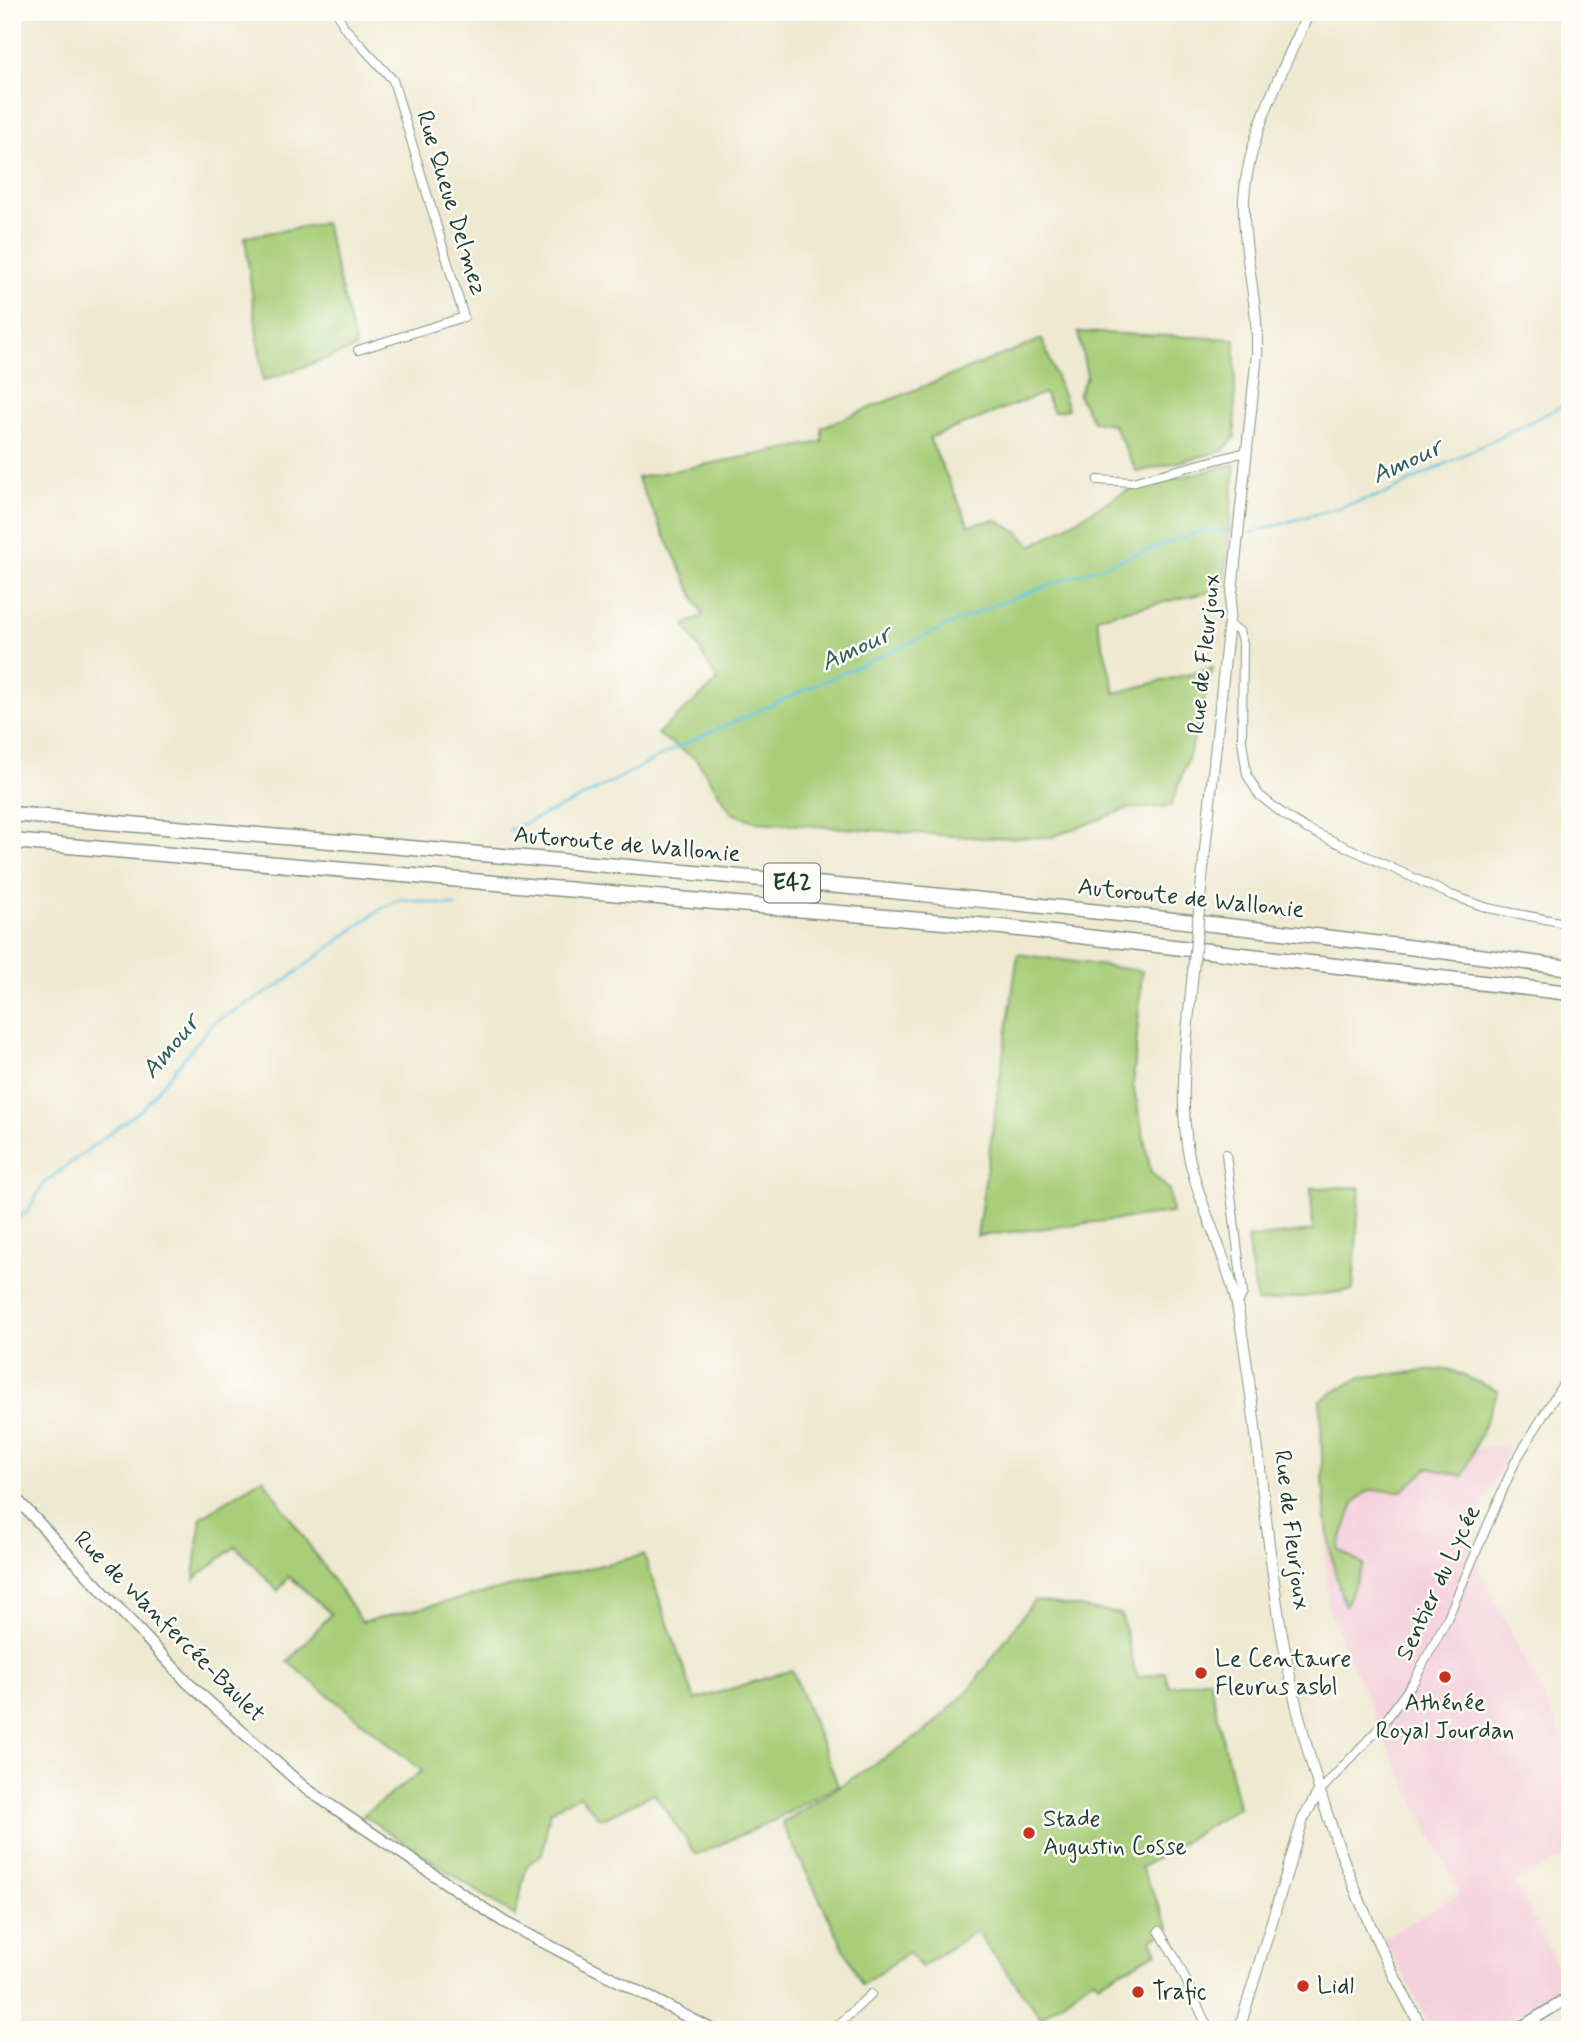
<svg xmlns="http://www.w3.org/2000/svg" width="1582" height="2042" font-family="Mynerve,sans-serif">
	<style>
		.built { fill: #f4cfdc }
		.green { fill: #a8ce79; stroke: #648656; stroke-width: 2 }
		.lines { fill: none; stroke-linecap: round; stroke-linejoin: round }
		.stream { stroke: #60c3de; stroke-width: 2.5 }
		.minor-casing { stroke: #869382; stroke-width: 10 }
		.tertiary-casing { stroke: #869382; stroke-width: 12 }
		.secondary-casing { stroke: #869382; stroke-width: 13 }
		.motorway-casing { stroke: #869382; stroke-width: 17 }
		.minor { stroke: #fff; stroke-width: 8 }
		.tertiary { stroke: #fff; stroke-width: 10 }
		.secondary { stroke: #fff; stroke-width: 10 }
		.motorway { stroke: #fff; stroke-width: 14 }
		.tertiary-bridge-casing { stroke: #869382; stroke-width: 12; stroke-linecap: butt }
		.tertiary-bridge { stroke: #fff; stroke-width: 10 }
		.poi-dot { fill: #c8321e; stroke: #fdfcf7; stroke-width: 2.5 }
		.labels { text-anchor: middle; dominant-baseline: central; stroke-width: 5; stroke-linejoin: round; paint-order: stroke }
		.shield { fill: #fdfcf7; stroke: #62766e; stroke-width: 2 }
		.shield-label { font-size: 23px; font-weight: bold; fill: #1f3d34 }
		.street-label { font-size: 24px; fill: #1f3d34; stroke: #fdfcf7 }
		.poi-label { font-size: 24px; fill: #1f3d34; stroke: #fdfcf7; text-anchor: start }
		.water-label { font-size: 26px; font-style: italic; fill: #2f5e5e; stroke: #fdfcf7 }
	</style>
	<rect width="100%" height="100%" fill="#fdfcf7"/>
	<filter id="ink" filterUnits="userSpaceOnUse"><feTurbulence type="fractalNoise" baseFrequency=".0143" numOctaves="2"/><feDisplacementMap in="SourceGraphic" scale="14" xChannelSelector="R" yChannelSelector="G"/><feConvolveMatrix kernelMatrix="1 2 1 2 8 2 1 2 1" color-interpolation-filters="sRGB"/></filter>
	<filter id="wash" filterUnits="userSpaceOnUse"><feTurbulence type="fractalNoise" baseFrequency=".00686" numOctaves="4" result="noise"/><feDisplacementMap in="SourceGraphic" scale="28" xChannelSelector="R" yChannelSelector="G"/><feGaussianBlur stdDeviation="1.57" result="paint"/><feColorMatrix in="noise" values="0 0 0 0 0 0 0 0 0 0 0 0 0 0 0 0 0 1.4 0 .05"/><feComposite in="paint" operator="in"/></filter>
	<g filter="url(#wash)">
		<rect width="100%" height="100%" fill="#eee9d0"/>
		<!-- built -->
		<path class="built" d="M1491,1447L1510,1448L1471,1531L1481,1571L1567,1746H1570V1854L1515,1882L1567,1986L1490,2030H1433L1384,1938L1460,1893L1387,1745L1328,1608L1325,1532L1360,1476L1430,1454Z"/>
		<!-- green -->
		<path class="green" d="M325,223L356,348L263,381L245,237Z
			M1078,332L1235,339V437L1223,451L1137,472L1113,424L1093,421L1078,395L1087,376Z
			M1042,339L1068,409L1054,412L1044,393L929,438L969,525L997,520L1019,533L1032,546L1128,490L1235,464L1224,589L1096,617L1115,693L1213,668L1190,753L1171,806L1127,809L1052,837L985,838L757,822L732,813L696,759L657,734L718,681L685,625L703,615L637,478L822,442V427Z
			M1018,954L1142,971L1133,1085L1151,1172L1169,1190L1172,1213L977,1236Z
			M1360,1187L1353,1290L1257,1303L1247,1238L1313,1231L1311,1188Z
			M1448,1369L1498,1391L1463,1476L1428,1468L1402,1491L1369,1490L1354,1503L1338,1549L1363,1565L1345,1606C1321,1539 1323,1470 1320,1400L1361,1377Z
			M263,1478L362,1622L644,1555L695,1700L792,1670L838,1785L777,1819L696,1855L654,1793L607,1817H598L580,1795L550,1811L542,1854L527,1865L515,1916L363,1815L422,1771L288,1662L331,1614L289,1576L278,1591L236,1546L194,1579L201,1517Z
			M1034,1600L1121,1614L1137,1678L1165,1672L1169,1687L1209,1679L1239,1807L1141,1868L1170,1929L1151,1940L1157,1952L1098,1983L1094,1978L1041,2017L976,1931L921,1967L909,1952L862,1985L782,1823L925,1732L969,1690Z"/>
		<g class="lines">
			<!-- stream -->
			<path class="stream" d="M1250,533L1385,494L1570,402
				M509,830L575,801L680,746L996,604L1201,531L1228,530
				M12,1222L28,1211L44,1183L142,1109L214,1022L277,987L379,910L401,899L455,906"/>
		</g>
	</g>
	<g filter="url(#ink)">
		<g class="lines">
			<!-- minor casing -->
			<g class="minor-casing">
				<path id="minor" d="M337,12L344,27L393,80L464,317L358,350
					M1098,480L1132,482L1246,452
					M1230,626L1239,631L1243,644L1242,741L1247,775L1259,795L1283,814L1307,829L1451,895L1488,908L1570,924
					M1226,1154L1243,1293L1237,1305
					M1318,1793L1383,1724L1414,1681L1448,1617L1515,1462L1570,1372
					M1159,1931L1176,1959L1209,2030
					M833,2030L871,1994"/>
			</g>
			<!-- tertiary casing -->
			<g class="tertiary-casing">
				<path id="tertiary" d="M1204,859L1257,354C1259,302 1242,251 1244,199C1248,135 1283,70 1309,12
					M1190,1002C1185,1051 1180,1102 1188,1151C1198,1206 1228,1256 1238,1310C1254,1398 1261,1486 1273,1575C1293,1735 1344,1890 1423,2030
					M1239,2030L1303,1819L1318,1793"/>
			</g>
			<!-- secondary casing -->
			<g class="secondary-casing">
				<path id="secondary" d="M12,1494L188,1683L305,1788L504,1922L713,2030
					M1516,2030L1570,1997"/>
			</g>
			<!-- motorway casing -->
			<g class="motorway-casing">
				<path id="motorway" d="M12,814C532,859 1053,898 1570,968
					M12,841L1001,927L1570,993"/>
			</g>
			<!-- minor -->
			<use href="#minor" class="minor"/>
			<!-- tertiary -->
			<use href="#tertiary" class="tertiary"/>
			<!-- secondary -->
			<use href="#secondary" class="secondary"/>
			<!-- motorway -->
			<use href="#motorway" class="motorway"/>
			<!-- tertiary-bridge casing -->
			<g class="tertiary-bridge-casing">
				<path id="tertiary-bridge" d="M1190,1002L1204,859"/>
			</g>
			<!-- tertiary-bridge -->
			<use href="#tertiary-bridge" class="tertiary-bridge"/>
		</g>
	</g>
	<!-- markers -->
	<g class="poi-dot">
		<circle cx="1201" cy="1673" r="7"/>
		<circle cx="1445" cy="1677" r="7"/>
		<circle cx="1029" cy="1833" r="7"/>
		<circle cx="1303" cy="1986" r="7"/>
		<circle cx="1138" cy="1992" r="7"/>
	</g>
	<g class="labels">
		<!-- shield labels -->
		<rect class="shield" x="764" y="863.5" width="56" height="39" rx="5"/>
		<g class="shield-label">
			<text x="792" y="883">E42</text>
		</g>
		<!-- street labels -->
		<g class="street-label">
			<text transform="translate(451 203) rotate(73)">Rue Queue Delmez</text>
			<text transform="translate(1205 654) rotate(-84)">Rue de Fleurjoux</text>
			<text transform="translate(627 845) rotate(5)">Autoroute de Wallonie</text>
			<text transform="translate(1191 899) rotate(6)">Autoroute de Wallonie</text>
			<text transform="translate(1291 1530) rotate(83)">Rue de Fleurjoux</text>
			<text transform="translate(1439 1583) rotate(-65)">Sentier du Lycée</text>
			<text transform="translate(169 1627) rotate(45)">Rue de Wanfercée-Baulet</text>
		</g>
		<!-- poi labels -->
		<g class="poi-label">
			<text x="1215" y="1659">Le Centaure<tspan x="1215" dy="28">Fleurus asbl</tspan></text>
			<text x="1445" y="1703" text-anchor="middle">Athénée<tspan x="1445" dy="28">Royal Jourdan</tspan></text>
			<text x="1043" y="1819">Stade<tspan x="1043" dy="28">Augustin Cosse</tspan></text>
			<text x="1317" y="1986">Lidl</text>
			<text x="1152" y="1992">Trafic</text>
		</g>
		<!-- water labels -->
		<g class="water-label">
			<text transform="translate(1407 462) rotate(-25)">Amour</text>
			<text transform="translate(856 649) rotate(-25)">Amour</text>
			<text transform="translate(171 1047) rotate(-50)">Amour</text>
		</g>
	</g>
	<!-- margin -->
	<rect width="1582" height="2042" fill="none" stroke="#fdfcf7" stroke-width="42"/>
</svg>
